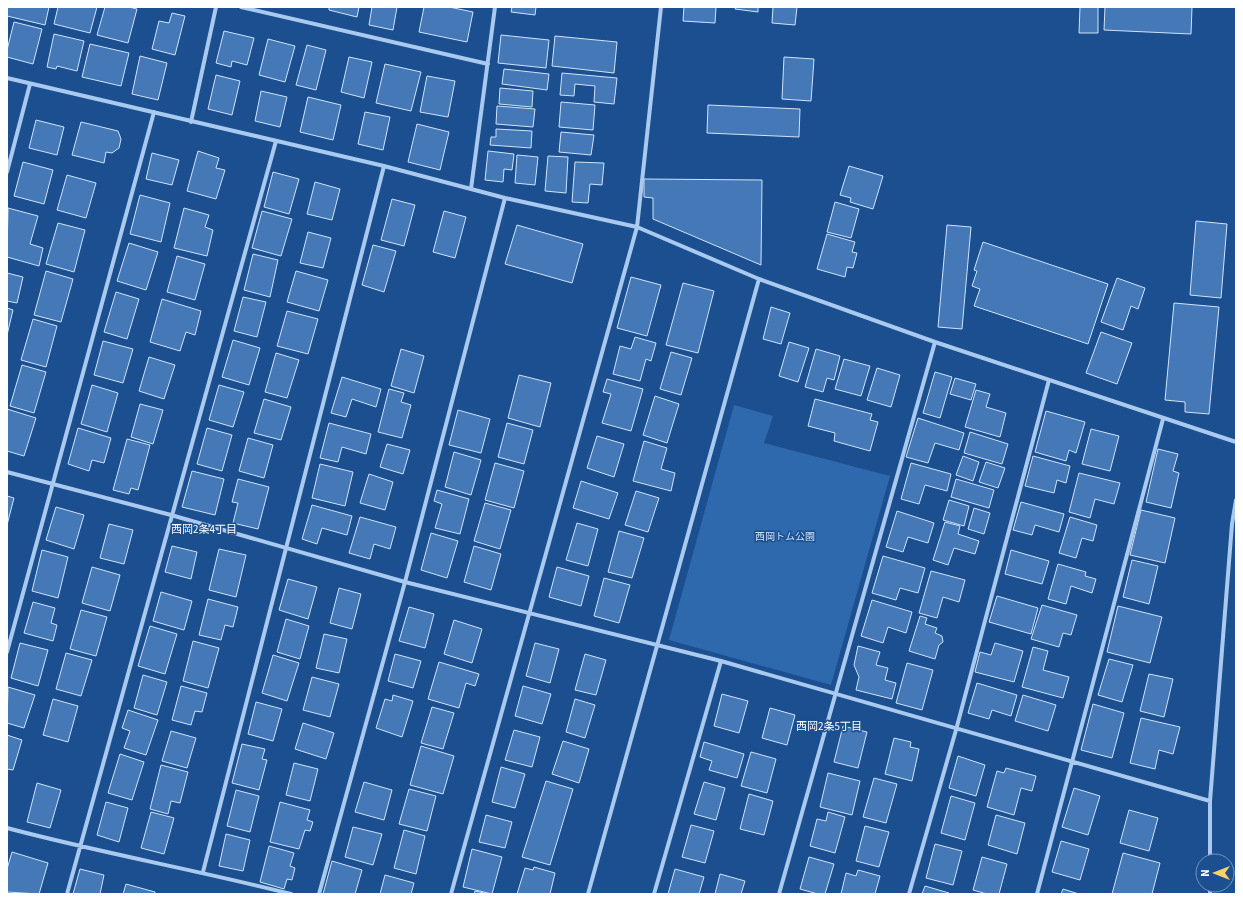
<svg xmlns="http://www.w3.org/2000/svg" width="1243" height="901" font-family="'Source Sans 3','Noto Sans JP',sans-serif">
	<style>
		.green { fill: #2e69ad }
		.building { fill: #4478b7; stroke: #cfe3fa }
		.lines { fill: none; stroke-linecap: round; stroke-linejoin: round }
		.street { stroke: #a9c9ee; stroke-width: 4 }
		.labels { text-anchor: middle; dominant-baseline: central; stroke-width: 3; stroke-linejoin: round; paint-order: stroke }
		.park-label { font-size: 10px; fill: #cfe3fa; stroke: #1b4f8f }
		.neighbourhood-label { font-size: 11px; fill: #fff; stroke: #1b4f8f }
	</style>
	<rect width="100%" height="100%" fill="#1b4f8f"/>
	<!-- green -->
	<path class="green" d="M734,405L773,416L764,443L890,476L831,685L669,640Z"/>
	<!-- building -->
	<path class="building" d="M7,7H49L45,25L7,16Z
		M58,7H97L90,33L54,24Z
		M105,7H129L137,9L128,43L97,35Z
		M329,7H359L357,17L329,10Z
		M372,7H397L393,30L369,25Z
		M424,7H449L473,12L467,42L419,32Z
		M512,7H536L535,15L511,12Z
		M684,7H716L715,23L683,21Z
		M736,7H758V12L735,9Z
		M773,7H797L795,25L772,23Z
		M1080,7H1098V33H1079Z
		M1105,7H1192L1191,34L1104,30Z
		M172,13L185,16L175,55L152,49L159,21L169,23Z
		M14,22L42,29L33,64L7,57V50Z
		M224,31L254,38L247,65L232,61L231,67L216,63Z
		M54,34L84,41L77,71L57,66L56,69L47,67Z
		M501,35L549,40L546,68L498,63Z
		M555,36L617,42L614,73L552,66Z
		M268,39L295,46L285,82L259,75Z
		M90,44L129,53L121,86L82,77Z
		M307,45L326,50L316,90L296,85Z
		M140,56L167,63L158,100L132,94Z
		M349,57L372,62L364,98L341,92Z
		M784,57L814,59L811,101L782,99Z
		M385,64L421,72L411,111L376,103Z
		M504,69L549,74L547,90L502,84Z
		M562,73L617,78L614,104L594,102L595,86L575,84L574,96L560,95Z
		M216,75L240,81L232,115L208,109Z
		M427,76L455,81L448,117L420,112Z
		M500,88L533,91L532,107L499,104Z
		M261,91L287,97L280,127L255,121Z
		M308,97L341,105L333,140L300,132Z
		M561,102L595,105L593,130L559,127Z
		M708,105L800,109L799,137L707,133Z
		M497,106L535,109L533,127L496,124Z
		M365,112L390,117L383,150L358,144Z
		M36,120L64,127L57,155L29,148Z
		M81,122L118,131L121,139L119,148L112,153L106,152L104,163L72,155Z
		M417,124L449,132L440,170L408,162Z
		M496,129L532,131L531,148L490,145L491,137H496Z
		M561,132L594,135L591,155L559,152Z
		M198,151L219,158L216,168L225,170L216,199L187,191Z
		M488,151L514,154L512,170L504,169L503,182L485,180Z
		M152,153L179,160L172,185L146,179Z
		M517,155L538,157L535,185L515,183Z
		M548,156L568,157L566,193L545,191Z
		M23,162L53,170L44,204L14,196Z
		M575,162L604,163L602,185L590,184L588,203L572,202Z
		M849,166L883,176L873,209L850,202L851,198L840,195Z
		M273,172L299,179L289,214L264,207Z
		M67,175L96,183L86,218L57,210Z
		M644,179L762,180L761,265L653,219V198L644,197Z
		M315,182L340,189L332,220L307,214Z
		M140,195L170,203L161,242L130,234Z
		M392,199L415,205L404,246L381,240Z
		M835,202L859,209L851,238L827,232Z
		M8,208L38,216L30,244L43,248L39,266L7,257Z
		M184,208L209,215L205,227L213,230L207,256L174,248Z
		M262,211L292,219L281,256L252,248Z
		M444,211L466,217L455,258L433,252Z
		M1196,221L1227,224L1221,298L1190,295Z
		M58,223L85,230L74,272L46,264Z
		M517,225L583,244L572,283L505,264Z
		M947,225L971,227L962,329L938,327Z
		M308,232L331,238L323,268L300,263Z
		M827,234L855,242L852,252L857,253L853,268L847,267L845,277L817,269Z
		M983,242L1108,284L1088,344L974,306L980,289L972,286L977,271L974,270Z
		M129,243L158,252L146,290L117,281Z
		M373,245L396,251L384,292L362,285Z
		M253,254L278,260L270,297L244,290Z
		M177,256L205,264L195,300L167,292Z
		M46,271L73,279L61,322L34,315Z
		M296,271L328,280L319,311L287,302Z
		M7,273L23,277L17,303L7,301Z
		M631,277L661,285L647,336L617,328Z
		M1117,278L1145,288L1138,309L1131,306L1123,330L1101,322Z
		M683,283L714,291L698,353L666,345Z
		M116,292L139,299L127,339L104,332Z
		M243,297L266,302L257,337L234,331Z
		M162,299L201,311L195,335L186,332L180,351L150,342Z
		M1174,303L1219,307L1209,414L1185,412V402L1165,400Z
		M771,307L790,313L781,344L763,339Z
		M7,308L13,310L7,335Z
		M287,311L318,319L308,354L277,346Z
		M33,319L57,326L46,367L21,360Z
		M1101,332L1132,343L1117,384L1086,373Z
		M635,337L656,343L651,361L646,359L640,381L613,374L620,346L631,349Z
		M233,340L260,348L249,385L222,377Z
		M103,341L133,349L123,383L94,375Z
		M789,342L809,348L798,382L779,376Z
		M401,349L424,356L414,393L391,386Z
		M816,349L840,356L834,380L827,378L823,392L805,387Z
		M671,352L692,358L681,395L660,389Z
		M276,353L299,360L287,398L265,392Z
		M149,357L175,365L164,399L139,391Z
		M844,359L870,366L861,396L835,389Z
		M22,365L46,372L34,413L10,406Z
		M877,368L900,375L891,407L867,400Z
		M935,372L952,377L940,418L923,413Z
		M519,375L551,383L540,427L508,418Z
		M342,377L381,389L376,407L352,399L346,417L331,413Z
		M955,378L976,384L971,400L950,394Z
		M607,379L643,389L631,431L602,423L611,394L603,392Z
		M92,385L118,393L107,432L81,424Z
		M219,385L244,392L233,427L209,420Z
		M389,389L404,393L401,402L411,405L402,438L378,432Z
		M976,390L990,394L986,407L1006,413L1000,437L965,427Z
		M655,396L679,404L667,443L643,435Z
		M264,399L291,407L281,440L254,433Z
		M815,399L872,414L870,420L878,422L870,451L834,441L835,433L808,426Z
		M140,404L163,410L153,444L131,437Z
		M7,409L36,418L24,456L7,451Z
		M458,410L490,419L481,453L449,445Z
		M1046,411L1085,422L1076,453L1069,450L1066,461L1035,452Z
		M918,418L964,433L959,450L935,443L928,463L906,457Z
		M329,423L371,434L366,454L342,447L338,462L320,458Z
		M507,423L533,430L524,464L498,457Z
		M78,428L111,438L104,463L92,460L89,471L68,464Z
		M207,428L232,435L222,471L197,464Z
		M1091,429L1119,436L1110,471L1082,464Z
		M970,432L1008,444L1002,464L964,453Z
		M597,436L624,444L614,477L587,468Z
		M248,438L273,445L264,478L239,471Z
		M127,439L150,445L138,490L131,488L129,494L113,490Z
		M644,441L667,448L661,469L675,473L671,491L633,481Z
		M387,444L410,450L403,474L380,467Z
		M1158,449L1178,454L1173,471L1179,473L1171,508L1146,502Z
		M454,452L481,460L471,495L445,487Z
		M963,456L979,462L973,481L956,475Z
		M1033,456L1070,466L1066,483L1057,480L1054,493L1025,486Z
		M986,462L1005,468L998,488L979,482Z
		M495,463L524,471L514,508L485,500Z
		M911,463L951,474L947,491L925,485L919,504L901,499Z
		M320,464L353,472L345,506L312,498Z
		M192,471L224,479L215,515L182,507Z
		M1079,473L1120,483L1114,504L1095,499L1090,518L1069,512Z
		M369,474L393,482L385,510L360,503Z
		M238,479L269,487L258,529L233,523L238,503L232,502Z
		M956,479L994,490L989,508L951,497Z
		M581,481L618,493L609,519L573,508Z
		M437,490L469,499L460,534L435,528L442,504L434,501Z
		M636,491L659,498L648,532L625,525Z
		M7,496L14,498L7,525Z
		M949,500L969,506L964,526L943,520Z
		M1021,502L1064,514L1059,532L1035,525L1032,535L1013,530Z
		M485,503L511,510L500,549L474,541Z
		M312,505L352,516L347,535L322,528L317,544L302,539Z
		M56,507L84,515L74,549L46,540Z
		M974,508L990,513L984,534L968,529Z
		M1141,510L1175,518L1165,563L1130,555Z
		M897,511L934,523L928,543L908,537L903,552L886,547Z
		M360,517L396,527L390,549L374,544L370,559L349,553Z
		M1070,517L1097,525L1093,541L1082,538L1076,558L1059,553Z
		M945,522L960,526L958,534L979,541L975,554L954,548L948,565L933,560Z
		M577,523L598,529L588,566L566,560Z
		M109,524L133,530L124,564L100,558Z
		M619,531L644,538L632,578L608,572Z
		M431,533L458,541L447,578L421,570Z
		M172,546L197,552L191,579L165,572Z
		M474,546L501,554L491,590L464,582Z
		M219,549L246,555L236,597L209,590Z
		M42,550L68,557L58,598L32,591Z
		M1011,550L1049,561L1042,584L1005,574Z
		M883,556L925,568L918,593L900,588L896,600L872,593Z
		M1132,560L1158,566L1149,604L1123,597Z
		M1058,564L1086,572L1085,576L1096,579L1092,593L1071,586L1066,604L1048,599Z
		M92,567L120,575L110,611L82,603Z
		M557,567L589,576L581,606L549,597Z
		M931,571L965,580L959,602L943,597L937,618L919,613Z
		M604,578L630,585L619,623L594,616Z
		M288,579L317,587L308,619L279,610Z
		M339,588L361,594L352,629L330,623Z
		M161,592L192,601L184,630L153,621Z
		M997,596L1038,608L1031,634L989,622Z
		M208,599L238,607L233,627L225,625L221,640L199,635Z
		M872,600L912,612L906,633L888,627L883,643L861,636Z
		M33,602L55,608L51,623L57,625L53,641L24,633Z
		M1042,605L1077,615L1071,635L1063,633L1059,647L1031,639Z
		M1118,606L1162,617L1150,663L1107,652Z
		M409,607L434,614L425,648L399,641Z
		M81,610L107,617L96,656L70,649Z
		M920,616L927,618L925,624L937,628L935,633L942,636L943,642L939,645L935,659L909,651Z
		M286,619L309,626L300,659L277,652Z
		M454,620L482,629L472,663L444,654Z
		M150,626L177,634L165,674L138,666Z
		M324,634L347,639L339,673L316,668Z
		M193,641L219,648L208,688L183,681Z
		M20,643L48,650L38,686L11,678Z
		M535,643L559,649L550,683L526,676Z
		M995,643L1023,651L1014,682L975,672L980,652L991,655Z
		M858,646L880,652L876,665L888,668L885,680L896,683L892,699L856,690L859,677L854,665Z
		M1033,647L1048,651L1043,670L1069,677L1063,698L1022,687Z
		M66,653L92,660L81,696L56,689Z
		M395,654L421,661L413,688L388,681Z
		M585,654L606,660L596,695L575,690Z
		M273,655L299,663L287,701L262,693Z
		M1109,659L1133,665L1122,702L1098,695Z
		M439,662L479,674L475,686L466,683L459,708L428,699Z
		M907,663L933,670L922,710L896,703Z
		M1149,674L1173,679L1164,717L1140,711Z
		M143,675L167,682L157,715L134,708Z
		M312,677L339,684L330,717L303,710Z
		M977,683L1017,695L1011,716L992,710L989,719L968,713Z
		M181,686L207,693L202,712L195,711L191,725L172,720Z
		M523,686L551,694L542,724L515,716Z
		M8,687L35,695L24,728L7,723Z
		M722,694L748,701L739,733L714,726Z
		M393,695L413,701L402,737L376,728L385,699L392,701Z
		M1023,695L1056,705L1048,731L1015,721Z
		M53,699L78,706L68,742L43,735Z
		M575,699L595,705L585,738L566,732Z
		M256,702L282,709L273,741L248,734Z
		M1093,704L1124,713L1112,758L1081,750Z
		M432,707L454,713L443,749L421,743Z
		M770,708L795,715L787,745L762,738Z
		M128,710L158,720L146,755L124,748L130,731L122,728Z
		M1141,718L1180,727L1173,754L1159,750L1155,769L1130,763Z
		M303,723L334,733L326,759L295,749Z
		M843,726L867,732L858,768L834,762Z
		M514,730L540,737L532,767L505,760Z
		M171,731L196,738L187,768L162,761Z
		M7,735L22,740L13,770L7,769Z
		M894,738L911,742L910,747L919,749L912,781L885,774Z
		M563,741L589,749L579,783L552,774Z
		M704,742L744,754L737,778L709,770L712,761L700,757Z
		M242,744L265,749L262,759L267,760L259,790L232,783Z
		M421,746L454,756L443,794L410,785Z
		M751,752L776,759L767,793L741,786Z
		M120,754L144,762L132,800L108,793Z
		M958,756L985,765L976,796L949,788Z
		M294,763L318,769L310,801L286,795Z
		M161,765L188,772L180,803L171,801L168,814L150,809Z
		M501,767L525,774L515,808L492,802Z
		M1006,768L1036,776L1032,791L1021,788L1014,815L987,807L997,771L1004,773Z
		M828,773L860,781L852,815L820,807Z
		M874,778L897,784L886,823L863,817Z
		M546,781L573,789L550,865L522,857Z
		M364,782L392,790L384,820L355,812Z
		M704,782L725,788L716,820L694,814Z
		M37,783L61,790L50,828L27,822Z
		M1074,788L1100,796L1088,835L1062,827Z
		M409,789L436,796L427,831L399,824Z
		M236,790L259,796L250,832L227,826Z
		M749,794L773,801L764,835L740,829Z
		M951,796L975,803L965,840L941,833Z
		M106,802L128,808L119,842L97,835Z
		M280,802L310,810L307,820L313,822L310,831L305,830L299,849L270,842Z
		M1129,810L1158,818L1149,851L1120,843Z
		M151,812L174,818L164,854L141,848Z
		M828,812L845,817L835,853L810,846L817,819L826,821Z
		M486,815L512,822L505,848L479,842Z
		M996,815L1025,823L1017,854L988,845Z
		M691,825L714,831L705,863L682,857Z
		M865,826L889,832L879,867L856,861Z
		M353,827L382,834L373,865L345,857Z
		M404,830L425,836L416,874L394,868Z
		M226,834L250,840L243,871L219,866Z
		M1061,841L1089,849L1080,880L1052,872Z
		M935,844L962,851L953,885L926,878Z
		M269,846L294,853L290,866L295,868L292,880L287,879L284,889L260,882Z
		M472,849L502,857L492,894L463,887Z
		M12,852L48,863L39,894L7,892V869Z
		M1123,853L1160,863L1152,894H1112Z
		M809,857L834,864L825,894H818L800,889Z
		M982,857L1007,864L999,894H987L973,890Z
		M332,861L362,870L355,894H323Z
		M534,867L555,873L550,894H517L525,868L533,870Z
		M80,869L104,875L100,894H73Z
		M675,869L704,877L699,894H668Z
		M858,870L880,876L875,894H841L846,873L856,876Z
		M720,874L745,881L741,894H715Z
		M385,875L414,883L411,894H380Z
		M126,884L155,892V894H123Z
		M925,886L949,893L948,894H922Z
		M1063,889L1079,894H1061Z
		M475,891L488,894H474Z"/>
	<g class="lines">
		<!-- street -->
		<path class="street" d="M241,7L488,64
			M7,78L384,166L505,198L637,227L759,279L935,342L1236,442
			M191,122L216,7
			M7,172L30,84
			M471,189L495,7
			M7,472L171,515L405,582L721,661L1210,801
			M7,652L154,112
			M7,828C101,853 197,870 291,894
			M1210,861V801L1232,524L1236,500
			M203,872L384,166
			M67,894L276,141
			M319,894L405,582L505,198
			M451,894L637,227L661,7
			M588,894L759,279
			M654,894L721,661
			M779,894L935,342
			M909,894L956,730L1049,380
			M1037,894L1163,419
			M1210,894V885"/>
	</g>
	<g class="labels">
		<!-- park labels -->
		<g class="park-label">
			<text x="785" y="537">西岡トム公園</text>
		</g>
		<!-- neighbourhood labels -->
		<g class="neighbourhood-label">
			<text x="204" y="529">西岡2条4丁目</text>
			<text x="829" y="726">西岡2条5丁目</text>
		</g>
	</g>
	<!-- border -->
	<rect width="1243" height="901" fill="none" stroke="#ffffff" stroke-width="16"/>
	<!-- north arrow -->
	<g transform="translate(1215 873) rotate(270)"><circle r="19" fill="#1b4f8f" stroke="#7695bc"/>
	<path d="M0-3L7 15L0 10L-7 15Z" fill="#ffd166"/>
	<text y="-6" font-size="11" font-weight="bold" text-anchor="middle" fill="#ffffff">N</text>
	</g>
</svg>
